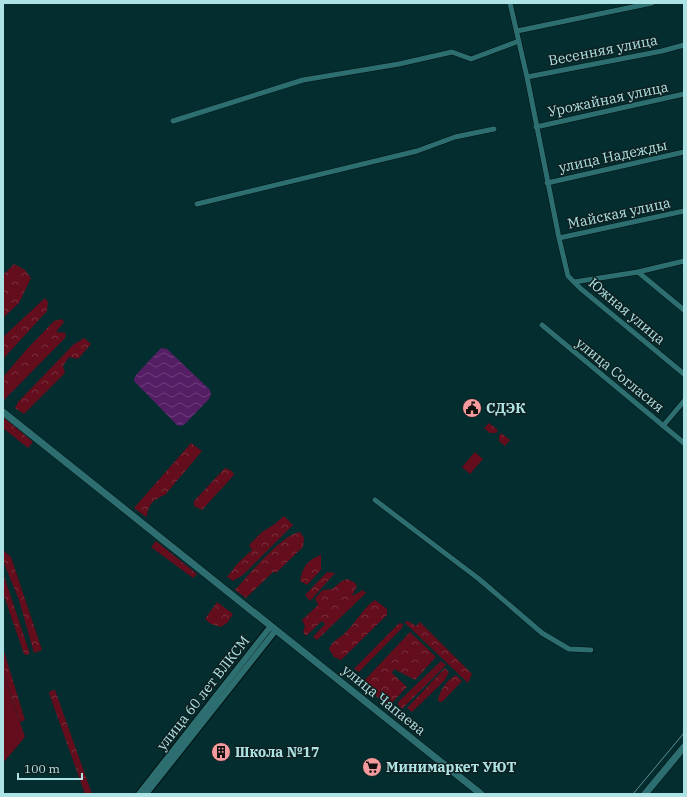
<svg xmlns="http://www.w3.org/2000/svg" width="687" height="797" font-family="'IBM Plex Serif',serif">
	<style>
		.grass { fill: #640d1c }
		.forest { fill: url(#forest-crowns) }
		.water { fill: url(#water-waves) }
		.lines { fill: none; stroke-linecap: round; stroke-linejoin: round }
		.minor-casing { stroke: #041213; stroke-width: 6 }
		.tertiary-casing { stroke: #041213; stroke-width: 8 }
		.secondary-casing { stroke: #041213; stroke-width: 8 }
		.minor { stroke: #2d6e70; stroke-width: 5 }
		.tertiary { stroke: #2d6e70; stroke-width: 6 }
		.secondary { stroke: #2d6e70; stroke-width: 7 }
		.tram { stroke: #5f8f91; stroke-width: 1 }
		.labels { text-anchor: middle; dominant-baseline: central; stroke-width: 3; stroke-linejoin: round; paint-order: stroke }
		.street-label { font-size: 14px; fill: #aee3e5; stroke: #102021 }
		.poi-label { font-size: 14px; font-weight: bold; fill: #aee3e5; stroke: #102021; text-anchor: start }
	</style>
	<defs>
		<pattern id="forest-crowns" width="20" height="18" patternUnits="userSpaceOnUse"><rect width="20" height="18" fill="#640d1c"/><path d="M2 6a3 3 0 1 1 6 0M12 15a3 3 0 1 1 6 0" fill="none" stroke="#78303d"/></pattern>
		<pattern id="water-waves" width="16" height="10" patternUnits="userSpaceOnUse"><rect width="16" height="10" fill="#561f65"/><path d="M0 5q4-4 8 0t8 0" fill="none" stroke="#6c3f7b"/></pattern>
	</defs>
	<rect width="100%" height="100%" fill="#032d2e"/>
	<!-- grass -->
	<path class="grass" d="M475,452L483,459L470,474L462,467Z
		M3,673L25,737L3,763Z"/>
	<!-- forest -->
	<path class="forest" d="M14,264L25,270L31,278L19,303L3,318V275Z
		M45,298L48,302L47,311L3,359V337Z
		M62,319L64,322L56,332L66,333L65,338L3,401V377L27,349L54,321Z
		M84,338L91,344L78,359L69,357L63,366L65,373L24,414L15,408L18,402L73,345Z
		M3,417L33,442L28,448L3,428Z
		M489,423L498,430L496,433H490L484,428Z
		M501,433L510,440L505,446L499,441V436Z
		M191,443L202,451L165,495C159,497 151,501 149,508C147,511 148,514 146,517L134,508Z
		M225,468L232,471L234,475L202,510L194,506V501Z
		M284,516L293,525L243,575L233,581L227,577L238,563L252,550L249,545L262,532L275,524Z
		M300,532L304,538L303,547L276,573L273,572L246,598L235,590C248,576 282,534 300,532Z
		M156,541L197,574L193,578L151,547Z
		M3,550L11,557L42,650L34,653L19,600L3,561Z
		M321,555V570L307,585L300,581C303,567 307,560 321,555Z
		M327,572L335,573L310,601L305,595Z
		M3,573L30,654L26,655L24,654L3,593Z
		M347,579L354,582L357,586L352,596L363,590L366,593L317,640L313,637L325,624L322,621L306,636L303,632L305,626L302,620L318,605L315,598L323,590L332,589L342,581Z
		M375,600L387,609V615L341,660L334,657L329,649C333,640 337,640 344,634C356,623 362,609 375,600Z
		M217,602L233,614L228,622L221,627L211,624L205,619Z
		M408,621L416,626L420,622L472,674L468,683L404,622Z
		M399,623L403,624L402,628L359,672L354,669Z
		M410,632L436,657L415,680L394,669L392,673L407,687L389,706L377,697L363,682Z
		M3,648L25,720L20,722L3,672Z
		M441,661L446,665L402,709L398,705V702Z
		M445,668L449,672L445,680L412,712L407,708Z
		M456,675L462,681L442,702L438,701C439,691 447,680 456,675Z
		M55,690L92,794H85L49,693L50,691Z"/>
	<!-- water -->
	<path class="water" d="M161,348L167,349L210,390L211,395L209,399L185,424L181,426L177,425L134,381L135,376Z"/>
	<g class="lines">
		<!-- minor casing -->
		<g class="minor-casing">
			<path id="minor" d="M510,3L527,77L559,238L568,276L580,288L684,374
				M517,31L652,3
				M527,77L662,51L684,45
				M173,121L303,80L399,64L452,52L471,59L519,41
				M536,127L684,94
				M547,183L684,152
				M197,204L417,151L455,137L494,129
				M559,238L684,211
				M638,272L684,310
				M574,282L638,272L684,261
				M542,325L684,443
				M663,426L684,401
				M375,500L479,579L542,633L569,649L591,650"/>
		</g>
		<!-- tertiary casing -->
		<g class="tertiary-casing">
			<path id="tertiary" d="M139,794L271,626
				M146,794L276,630"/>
		</g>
		<!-- secondary casing -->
		<g class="secondary-casing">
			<path id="secondary" d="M3,412L481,794
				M645,794L684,747"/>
		</g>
		<!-- minor -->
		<use href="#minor" class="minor"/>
		<!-- tertiary -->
		<use href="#tertiary" class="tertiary"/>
		<!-- secondary -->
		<use href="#secondary" class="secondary"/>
		<!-- tram -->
		<path class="tram" d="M633,794L684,733"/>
	</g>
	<!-- icons -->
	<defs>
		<g id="civic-disc" transform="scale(1)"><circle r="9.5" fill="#f59b9d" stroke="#102021"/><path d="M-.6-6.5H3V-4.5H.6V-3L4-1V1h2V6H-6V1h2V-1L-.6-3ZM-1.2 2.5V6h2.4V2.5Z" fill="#111"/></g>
		<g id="building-disc" transform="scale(1)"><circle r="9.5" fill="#f59b9d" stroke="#102021"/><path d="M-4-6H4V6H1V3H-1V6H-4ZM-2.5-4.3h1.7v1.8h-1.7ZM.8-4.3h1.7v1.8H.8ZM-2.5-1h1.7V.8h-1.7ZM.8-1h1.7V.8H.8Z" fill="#111"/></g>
		<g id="supermarket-disc" transform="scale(1)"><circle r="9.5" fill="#f59b9d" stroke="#102021"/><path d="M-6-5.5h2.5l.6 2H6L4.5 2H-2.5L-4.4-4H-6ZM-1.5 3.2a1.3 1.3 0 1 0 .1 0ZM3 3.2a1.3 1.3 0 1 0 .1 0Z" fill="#111"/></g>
	</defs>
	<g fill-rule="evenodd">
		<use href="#civic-disc" x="472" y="408"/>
		<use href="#building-disc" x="221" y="752"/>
		<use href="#supermarket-disc" x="372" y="767"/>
	</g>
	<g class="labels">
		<!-- street labels -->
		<g class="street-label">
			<text transform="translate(603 50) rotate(-11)">Весенняя улица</text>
			<text transform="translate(608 99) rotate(-12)">Урожайная улица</text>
			<text transform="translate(613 156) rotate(-12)">улица Надежды</text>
			<text transform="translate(619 213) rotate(-12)">Майская улица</text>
			<text transform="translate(627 311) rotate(40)">Южная улица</text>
			<text transform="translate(620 375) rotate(39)">улица Согласия</text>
			<text transform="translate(203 693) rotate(-52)">улица 60 лет ВЛКСМ</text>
			<text transform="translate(384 700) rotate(39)">улица Чапаева</text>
		</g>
		<!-- poi labels -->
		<g class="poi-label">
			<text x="486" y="408">СДЭК</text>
			<text x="235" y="752">Школа №17</text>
			<text x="386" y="767">Минимаркет УЮТ</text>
		</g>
	</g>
	<!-- border -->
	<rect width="687" height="797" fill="none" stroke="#aee3e5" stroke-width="8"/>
	<!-- scale -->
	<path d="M18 773v6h64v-6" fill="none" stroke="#aee3e5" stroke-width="2"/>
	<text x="24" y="773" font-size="12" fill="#aee3e5" stroke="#102021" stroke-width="3" paint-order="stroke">100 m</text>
</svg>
